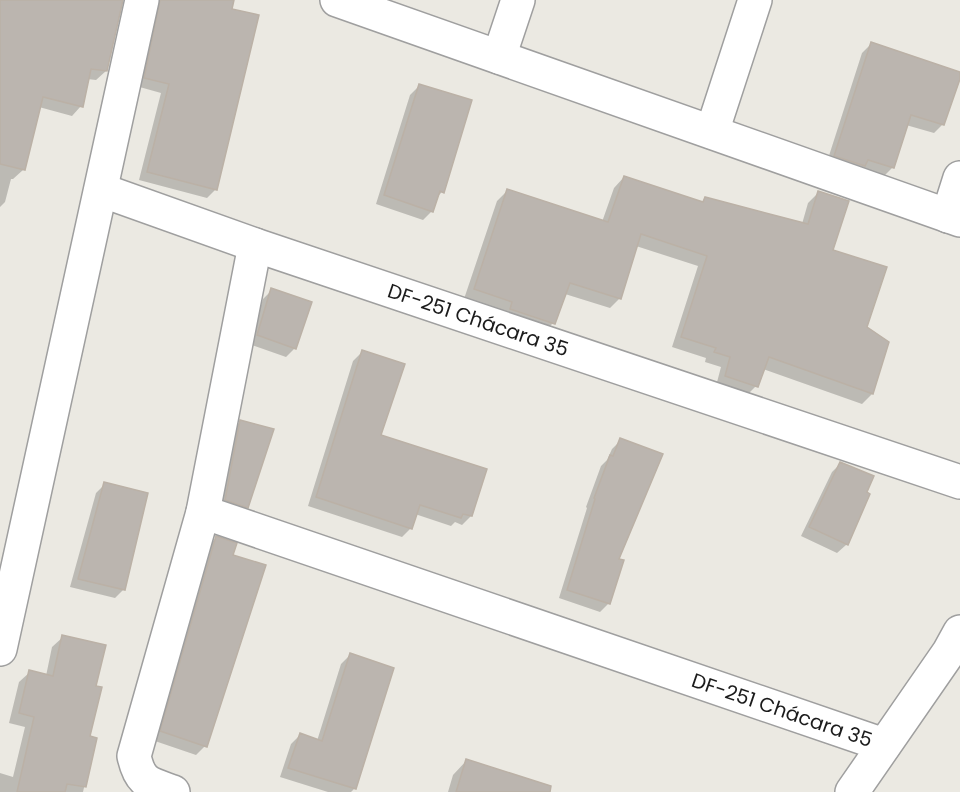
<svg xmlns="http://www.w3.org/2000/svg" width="960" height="792" font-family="Poppins,sans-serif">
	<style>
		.shadow { fill: #0003 }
		.building { fill: #bbb5af; stroke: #bbb1a6; stroke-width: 1.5 }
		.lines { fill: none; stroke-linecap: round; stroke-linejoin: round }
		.minor-casing { stroke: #9f9f9f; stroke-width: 36 }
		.tertiary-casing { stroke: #9f9f9f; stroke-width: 36 }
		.minor { stroke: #fff; stroke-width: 33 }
		.tertiary { stroke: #fff; stroke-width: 33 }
		.labels { text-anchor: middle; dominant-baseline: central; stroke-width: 5; stroke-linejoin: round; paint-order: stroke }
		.street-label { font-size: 20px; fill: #1b1b1b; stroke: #fff }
	</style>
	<rect width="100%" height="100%" fill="#ebe9e2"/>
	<!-- shadow -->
	<path class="shadow" d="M0,0H117L106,71L96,80L87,79L81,106L72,116L39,107L23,170L13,179H11L5,202L0,207Z
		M149,0H233L216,189L207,198L139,180L161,93L136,86Z
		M871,44L943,124L934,133L906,125L893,167L884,176L826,165L862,53Z
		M419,86L442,192L436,198L432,211L423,220L376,204L410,95Z
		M624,177L701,203L705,198L802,224L808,203L818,193L831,251L866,328L887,342L872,394L862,404L763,369L756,386L746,396L716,386L721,367L705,362L706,358L672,347L698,266L636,246L620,298L610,308L565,294L553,323L543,333L464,299L497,201L507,191L602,222L614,188Z
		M272,290L295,348L286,357L249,344L263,299Z
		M362,352L379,436L471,516L462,525L455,522L451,526L415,514L411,528L402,537L308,506L353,361Z
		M241,421L247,507L238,516L216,508L232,430Z
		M621,440L617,560L609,603L600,612L559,598L587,508L586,507L601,466L607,460L612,449Z
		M841,463L868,494L846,545L837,553L801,536L832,472Z
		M105,484L124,589L115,598L70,587L96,493Z
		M216,538L231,556L205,746L196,755L152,740L207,547Z
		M63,637L95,687L88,737L95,739L83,792H0V773L13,777L25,727L9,723L19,682L30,672L46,676L52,647Z
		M350,655L354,789L351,792H328L280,777L291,744L300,735L317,741L341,664Z
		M467,760L493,792H448L453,775Z"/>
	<!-- building -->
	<path class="building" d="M0,0H123L107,71L91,69L83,107L43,97L25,170L0,164Z
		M160,0H234L232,9L259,15L217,190L147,172L169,84L144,78Z
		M871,42L960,72V79L944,125L911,115L894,168L868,160L865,166L834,156Z
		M419,84L472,100L444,193L440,191L433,212L384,195Z
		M624,176L703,202L705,197L808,224L818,191L849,201L833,250L887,267L867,327L889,342L873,394L769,357L758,387L725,376L730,357L714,352L716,348L681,337L707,256L641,234L621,299L570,283L555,324L510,309L512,302L474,289L507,189L608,222Z
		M271,288L312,302L296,349L257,335Z
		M362,350L405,364L381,435L487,469L472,516L463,514L461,518L420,505L412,529L316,497Z
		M240,420L274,429L248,508L225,500Z
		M620,438L663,454L619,559L624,560L610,604L567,590L595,499L594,498L610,455L613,456Z
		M840,462L874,476L867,492L870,494L848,545L809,527Z
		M104,482L148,493L125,590L78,579Z
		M216,536L237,543L233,555L266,565L207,747L160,731Z
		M62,635L106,645L96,686L102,687L90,736L97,738L86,787L67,784L65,792H17L34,717L19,713L29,670L53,676Z
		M350,653L394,668L356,789L288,768L300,733L322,741Z
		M466,759L551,786L550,792H456Z"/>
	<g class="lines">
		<!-- minor casing -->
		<g class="minor-casing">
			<g id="minor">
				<path d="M337,0L960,220"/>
				<path d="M499,57L518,0"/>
				<path d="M712,132L755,0"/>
				<path id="s1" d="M101,190L255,245L960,482"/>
				<path d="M948,216L960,178"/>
				<path id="s2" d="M203,512L884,745"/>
				<path d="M0,649L142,0"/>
				<path d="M173,792C148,783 140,783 134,756L203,512L255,245"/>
			</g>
		</g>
		<!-- tertiary casing -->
		<g class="tertiary-casing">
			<path id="tertiary" d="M852,792L949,652L960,632"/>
		</g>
		<!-- minor -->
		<use href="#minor" class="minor"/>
		<!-- tertiary -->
		<use href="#tertiary" class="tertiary"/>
	</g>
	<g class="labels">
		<!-- street labels -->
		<g class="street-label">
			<text stroke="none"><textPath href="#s1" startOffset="399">DF-251 Chácara 35</textPath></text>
			<text stroke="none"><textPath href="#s2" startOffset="612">DF-251 Chácara 35</textPath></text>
		</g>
	</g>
</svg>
